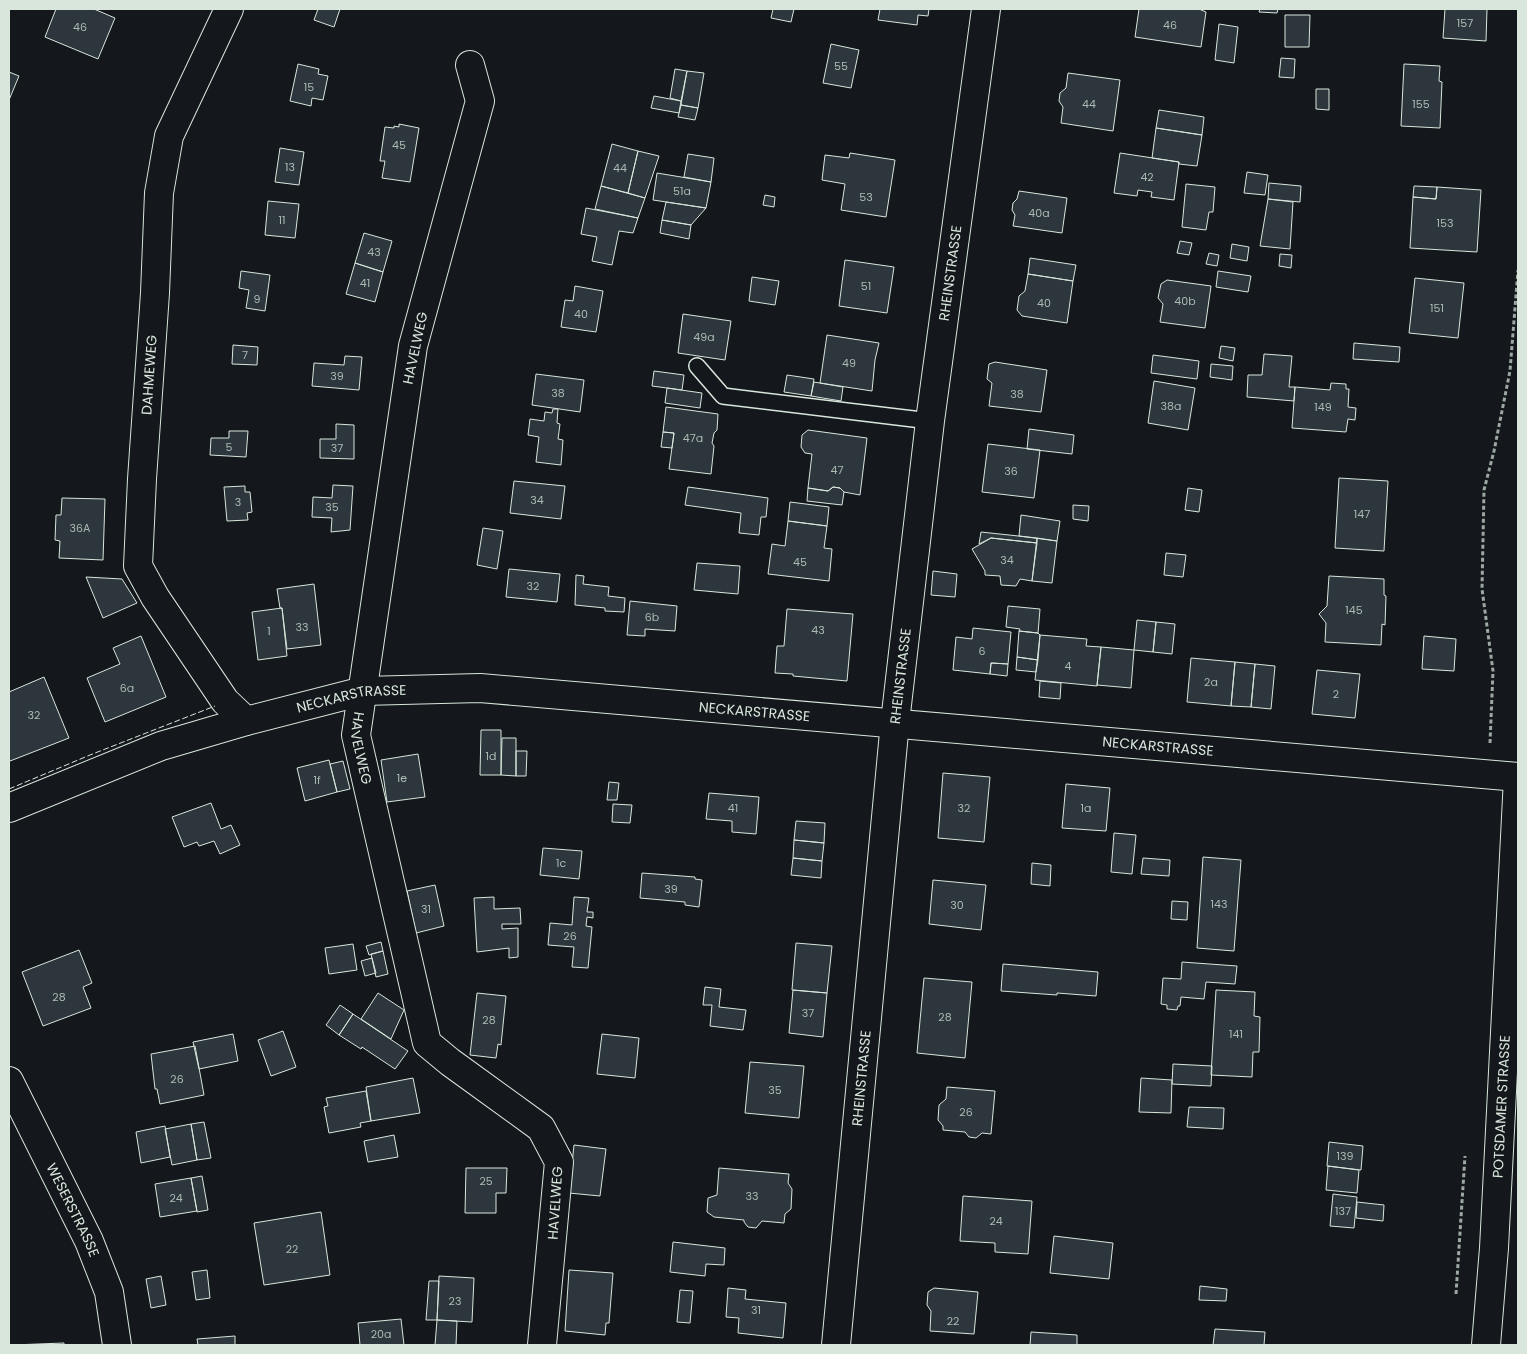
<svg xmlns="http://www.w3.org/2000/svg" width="1527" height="1354" font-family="Poppins,sans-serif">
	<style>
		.building { fill: #2c363c; stroke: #d8e6dc }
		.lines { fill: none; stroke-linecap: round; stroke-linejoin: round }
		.lane-casing { stroke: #d8e6dc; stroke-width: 18 }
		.street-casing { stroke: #d8e6dc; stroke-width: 30 }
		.secondary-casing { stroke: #d8e6dc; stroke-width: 30 }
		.path { stroke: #9da8a2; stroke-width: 3; stroke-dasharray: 4 2.5; stroke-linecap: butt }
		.lane { stroke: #14181c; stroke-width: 15 }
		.street { stroke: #14181c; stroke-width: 28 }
		.secondary { stroke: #14181c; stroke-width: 28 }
		.fence { stroke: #d8e6dc; stroke-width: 1; stroke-dasharray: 6 2.5; stroke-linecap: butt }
		.labels { text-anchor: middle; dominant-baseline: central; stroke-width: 4; stroke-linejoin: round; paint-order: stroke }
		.number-label { font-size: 11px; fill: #adbab4 }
		.street-label { font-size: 14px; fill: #d8e6dc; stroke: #14181c }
	</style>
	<rect width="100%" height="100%" fill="#14181c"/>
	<!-- building -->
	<path class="building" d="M56,9H94L115,18L98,59L45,37Z
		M318,9H340L334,27L314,20Z
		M773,9H794L791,22L771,18Z
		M880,9H929L928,16L918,15L917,25L878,20Z
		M1139,9H1199L1206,12L1201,47L1135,37Z
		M1260,9H1278L1277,13L1259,12Z
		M1445,9H1487L1486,41L1443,38Z
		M1285,15H1310L1309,47H1285Z
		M1219,24L1238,27L1234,63L1215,60Z
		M831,44L859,50L851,88L823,83Z
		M1281,58L1295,59L1294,78L1279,77Z
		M298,64L319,69L318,74L328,76L323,100L312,98L311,106L290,101Z
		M1404,64L1440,66L1439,81L1442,82L1440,128L1401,126Z
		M675,69L687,71L681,101L670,98Z
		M687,71L704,73L698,108L681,105Z
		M9,72L19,76L9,100Z
		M1068,73L1120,80L1113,131L1061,123L1063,107L1059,101L1060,93L1066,88Z
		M1316,89H1329V110L1316,109Z
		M654,96L681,101L679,113L651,108Z
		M681,105L698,108L695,120L678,117Z
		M1159,110L1204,117L1202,135L1156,128Z
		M399,124L419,128L410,182L382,178L385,161H380L385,127L394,128V126L399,127Z
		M1156,128L1202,135L1197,166L1179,164V162L1152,158Z
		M612,144L638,151L628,193L601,186Z
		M280,148L304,152L299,185L275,182Z
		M638,151L659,156L645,198L628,193Z
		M850,153L895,160L886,217L841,210L845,184L822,180L825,155L849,158Z
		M1120,153L1179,162L1174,200L1151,197L1152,192L1138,190L1137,196L1114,193Z
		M688,154L714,158L711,182L684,177Z
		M1247,172L1268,175L1265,195L1244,193Z
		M657,173L711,182L706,208L653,200Z
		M1269,183L1301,186L1300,202L1268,199Z
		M1186,184L1215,187L1213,212H1209L1206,230L1182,227Z
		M601,186L645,198L638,218L595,209Z
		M1414,186L1437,187L1436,199L1413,197Z
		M1437,187L1481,190L1477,252L1410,248L1413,197L1436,199Z
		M1019,191L1067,198L1062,233L1013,226L1015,215L1012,210L1013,203L1017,199Z
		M765,195L775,197L774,207L763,205Z
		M1268,199L1293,202L1290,249L1260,246Z
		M268,201L299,204L295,238L265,235Z
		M666,202L706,208L691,225L662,220Z
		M586,208L638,218L633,233L619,231L612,265L592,261L597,237L581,234Z
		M662,220L691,225L689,239L660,233Z
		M364,233L392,241L383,272L355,263Z
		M1180,241L1192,243L1189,255L1177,253Z
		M1232,244L1249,247L1247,261L1230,258Z
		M1209,253L1219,255L1217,266L1206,264Z
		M1280,254L1292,255L1291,268L1279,266Z
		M1030,258L1076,265L1073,281L1028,274Z
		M845,260L894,267L887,313L839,306Z
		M355,263L383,272L375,302L346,294Z
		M241,271L270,275L265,311L246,308L249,290L239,288Z
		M1218,271L1251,276L1248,292L1216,287Z
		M1028,274L1073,281L1067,323L1022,316L1017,310L1019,296L1025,291Z
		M752,277L779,281L775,305L749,301Z
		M1415,278L1464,283L1458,338L1409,333Z
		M1167,280L1211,286L1205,328L1160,322L1163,304L1158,298L1161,284Z
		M575,286L603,291L596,332L561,327L565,300L573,301Z
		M683,314L731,321L725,360L678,353Z
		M827,335L879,343L875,360L872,391L820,383Z
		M1354,343L1400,347L1399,362L1353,359Z
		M233,345L258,347L257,365L232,364Z
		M1221,346L1235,348L1233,361L1219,358Z
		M1264,354L1292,356L1289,387H1295L1294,401L1247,397L1248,375H1262Z
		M1153,355L1199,361L1197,379L1151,373Z
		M345,356L362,357L359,390L312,386L314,363L344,365Z
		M995,362L1047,370L1041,412L989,406L992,383L987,379L989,364Z
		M1211,364L1233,366L1232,380L1210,377Z
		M654,371L684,375L682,390L652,386Z
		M536,374L584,380L580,412L532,405Z
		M787,375L814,379L811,396L784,392Z
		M1154,381L1195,388L1188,430L1148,423Z
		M814,382L843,387L841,401L811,396Z
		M1331,383L1346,384V389H1349L1348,407L1356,408L1355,420L1348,419L1346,432L1292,428L1295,387L1330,390Z
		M667,388L702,393L700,408L665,403Z
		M666,407L718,414L717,430L714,433L712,443L714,446L711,474L669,469L674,433L663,432Z
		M553,409H558L557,423L560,424L558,439L563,440L561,465L536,462L539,437L528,435L530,419L544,421L545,412L552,413Z
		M336,424L354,425V459L320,458V439H336Z
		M1029,429L1074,435L1072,454L1027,449Z
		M808,430L867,438L860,495L844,492L840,488L833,487L828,491L808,488L812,454L805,453L801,447L802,435Z
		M229,431H248L246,457L210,455L211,438H229Z
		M663,432L674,433L672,448L661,447Z
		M988,444L1040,450L1034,498L982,492Z
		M1339,478L1388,481L1384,551L1335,548Z
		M514,481L565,486L561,519L510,513Z
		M333,485L353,486L350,530L331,532L332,518L312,517L313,497L332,498Z
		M245,486V492H250L252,512L247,513L248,520L227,521L224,487Z
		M688,487L768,498L766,517H761L759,535L739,533L741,513L685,505Z
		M833,487L840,488L844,492L842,505L807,501L808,488L828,491Z
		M1188,488L1202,490L1199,512L1185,510Z
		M62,498L105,499L103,560L59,558L60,541L55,540L56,515H61Z
		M790,502L829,507L827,526L788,521Z
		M1073,505L1089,506L1088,521L1073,519Z
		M1021,515L1060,521L1057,541L1019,536Z
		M788,521L827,526L824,548L832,549L829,581L768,574L772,544L785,546Z
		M483,528L503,531L497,569L477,565Z
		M981,532L1037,538V543L991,538L979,544Z
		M991,538L1037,543L1032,581L1020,579L1016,586L1001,585L1000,576L985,575V571L972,549Z
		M1037,538L1057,541L1052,583L1032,581Z
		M1166,553L1186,555L1183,577L1164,575Z
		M697,563L740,566L738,594L694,590Z
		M509,569L560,574L557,602L506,597Z
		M933,571L957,574L955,597L931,595Z
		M576,575L584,576L583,584L609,587L608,596L625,598L624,612L605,611V608L575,605Z
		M1329,576L1384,579V595L1386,596L1385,625L1382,624L1381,645L1325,642L1326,623L1319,614L1327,606Z
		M86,577L122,579L137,603L103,618Z
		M314,584L321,645L287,649L282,608H280L277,589Z
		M630,601L677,606L675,631L645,629V636L627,635Z
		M1008,606L1040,609L1038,633L1019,631L1020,629L1006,627Z
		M282,608L287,656L258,660L252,612Z
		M787,609L853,614L847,681L793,676V674L775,673L777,646H784Z
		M1137,620L1156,622L1153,652L1134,650Z
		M1156,622L1175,624L1172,654L1153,652Z
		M973,628L1011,632L1008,664L991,663L990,674L953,670L956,637L972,639Z
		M1019,631L1038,633L1040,635L1038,660L1017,657Z
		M1040,635L1087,639L1086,646L1101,647L1097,686L1035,680Z
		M141,636L166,697L105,722L87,678L120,664L113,648Z
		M1424,636L1456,639L1454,671L1422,669Z
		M1101,647L1134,650L1131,688L1097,685Z
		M1017,657L1038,660L1036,672L1016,670Z
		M1191,658L1235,662L1231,706L1187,702Z
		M1235,662L1255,664L1251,707L1231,706Z
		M991,663L1008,664L1007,676L990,674Z
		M1255,664L1275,666L1271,709L1251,707Z
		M1317,670L1360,674L1355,718L1312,714Z
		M44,677L69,738L10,761L9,758V692Z
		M1040,681L1061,683L1060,699L1039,697Z
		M481,730H501V775H480Z
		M502,738H516V776L501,775Z
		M516,751H527L526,776H516Z
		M418,754L425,797L387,802L381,760Z
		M329,760L337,792L305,801L297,768Z
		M343,761L350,789L337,792L330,764Z
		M943,773L990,777L984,842L938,838Z
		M609,782L619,783L617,800H607Z
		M1066,784L1110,788L1106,831L1062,828Z
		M709,793L759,797L756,834L732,832V821L706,819Z
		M211,803L221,829L231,825L240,845L220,854L214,841L199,846L197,842L184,847L172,817Z
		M613,804L632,805L630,823L612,822Z
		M796,821L825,823L824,843L794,840Z
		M1114,833L1136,835L1132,874L1111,872Z
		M794,840L824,843L822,861L793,858Z
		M543,848L582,851L579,879L540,875Z
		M1203,857L1241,860L1234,951L1197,948Z
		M793,858L822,861L821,878L791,875Z
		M1143,858L1170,860L1169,876L1141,874Z
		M1032,863L1051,865L1050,886L1031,884Z
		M642,873L695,877V879L702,880L699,907L685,905V902L640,898Z
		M933,880L986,885L981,930L929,924Z
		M435,885L444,926L416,933L407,891Z
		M494,897V909L520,908L521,924H502V929L518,928V957L509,958V948L477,952L474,898Z
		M574,897L589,898L587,912H593V918L587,917L586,926L592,927L588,968L572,967L574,947L548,945L550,923L572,925Z
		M1172,901L1188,902L1187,920L1171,919Z
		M381,942L383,951L369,955L366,946Z
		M796,943L832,946L827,993L792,990Z
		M353,944L357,970L329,974L325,948Z
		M79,950L92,983L83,987L91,1008L43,1026L22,972Z
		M383,951L388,974L376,977L371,954Z
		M372,958L376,973L365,976L361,961Z
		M1182,962L1237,966L1235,984L1206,982L1204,999L1181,997L1180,1006H1178L1177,1010L1167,1009V1005L1161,1004L1163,978L1181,979Z
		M1003,964L1098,972L1096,996L1057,993V995L1001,991Z
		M924,978L972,982L965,1058L917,1053Z
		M705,987L721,989L719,1007L746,1010L743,1030L710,1026L712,1005H703Z
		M793,990L827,993L823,1037L789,1033Z
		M1216,990L1255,992L1254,1016L1260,1017L1259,1052H1253L1252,1077L1211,1075Z
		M378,993L404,1010L391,1039L361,1019Z
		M477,993L506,996L501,1045L498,1044L496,1058L470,1055Z
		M340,1005L353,1014L339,1035L326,1025Z
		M353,1014L408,1051L395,1069L362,1047L361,1049L339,1035Z
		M283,1031L296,1067L271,1076L258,1040Z
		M233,1034L238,1061L199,1069L193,1042Z
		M602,1034L639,1038L635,1078L597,1074Z
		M195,1046L204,1095L160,1104L157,1089H155L151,1054Z
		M750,1062L804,1066L799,1118L745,1113Z
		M1173,1064L1212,1066L1211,1086L1172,1084Z
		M413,1078L420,1113L371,1121L366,1087Z
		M1141,1078L1172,1080L1171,1113L1139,1112Z
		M947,1087L995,1091L991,1134L982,1133L976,1138L969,1137L965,1132L943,1130V1126L938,1120L939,1105L946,1099Z
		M366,1091L371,1121L360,1123L361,1127L329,1133L324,1107L328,1106L326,1098Z
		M1189,1107L1224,1108L1223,1129L1187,1127Z
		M204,1122L211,1158L197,1160L191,1124Z
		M191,1124L197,1160L172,1165L165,1129Z
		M165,1126L170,1157L141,1163L136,1132Z
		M394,1135L398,1157L368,1162L364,1141Z
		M1329,1142L1363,1146L1361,1170L1327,1166Z
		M574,1145L606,1149L600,1196L569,1193Z
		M1328,1166L1359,1170L1357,1193L1326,1190Z
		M466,1168H507L506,1193H496V1213H465Z
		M719,1168L789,1174L788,1183L792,1189L791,1209L785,1214L784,1223L762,1221L756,1228L748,1227L744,1222V1220L714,1217L707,1212L708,1198L717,1195Z
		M202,1176L208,1210L197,1212L191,1178Z
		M191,1178L197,1211L160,1217L155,1184Z
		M1333,1194L1357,1197L1354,1228L1330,1226Z
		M963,1196L1032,1201L1028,1254L995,1252V1243L960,1241Z
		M1357,1202L1384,1205L1383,1221L1356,1218Z
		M321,1212L330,1275L264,1285L254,1223Z
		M1054,1236L1113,1243L1109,1279L1050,1273Z
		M673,1242L725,1248L724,1265L706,1264L705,1276L670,1272Z
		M207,1270L210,1298L196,1300L192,1272Z
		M569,1270L613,1273L609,1323H606L605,1335L565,1331Z
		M161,1276L166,1305L151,1308L146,1279Z
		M439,1276L474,1278L472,1322L437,1320Z
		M429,1281H439L437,1320H426Z
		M1200,1286L1227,1289L1226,1301L1199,1300Z
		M728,1288L746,1290L745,1299L786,1303L783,1338L738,1333L739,1318L726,1317Z
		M934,1288L978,1292L974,1334L930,1331L931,1311L927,1305L928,1292Z
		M680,1290L693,1291L690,1323L677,1322Z
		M401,1319L404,1345H360L358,1323Z
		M437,1320L457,1321L456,1345H435Z
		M1215,1329L1265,1332L1264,1345H1213Z
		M1031,1332L1077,1335V1345H1030Z
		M235,1336V1345H198L197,1339Z
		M64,1343V1345H12Z"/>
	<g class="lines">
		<!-- lane casing -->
		<g class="lane-casing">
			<path id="lane" d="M697,366L723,396L930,421"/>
		</g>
		<!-- street casing -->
		<g class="street-casing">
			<g id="street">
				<path d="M229,9L169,136L159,193L155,293L142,479L138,566L155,597L225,701L246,721"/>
				<path id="s1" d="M470,65L480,101L413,346L356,735L427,1043L450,1062L541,1128L559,1162L542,1345"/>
				<path id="s2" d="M9,808L161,746L246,721L363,691L480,688L1518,777"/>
				<path id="s3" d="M9,1081L89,1241L109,1292L117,1345"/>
				<path id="s4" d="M836,1345L895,722L930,421L986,9"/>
			</g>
		</g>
		<!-- secondary casing -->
		<g class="secondary-casing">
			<g id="secondary">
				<path id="s5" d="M1486,1345L1494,1248L1518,778"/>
			</g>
		</g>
		<!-- path -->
		<path class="path" d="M1490,743L1493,671L1482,589L1484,490L1494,451L1510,371L1518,270
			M1456,1294L1465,1156"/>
		<!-- lane -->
		<use href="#lane" class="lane"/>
		<!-- street -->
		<use href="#street" class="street"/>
		<!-- secondary -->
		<use href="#secondary" class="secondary"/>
		<!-- fence -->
		<path class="fence" d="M9,789L90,755L215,706"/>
	</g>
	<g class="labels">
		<!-- number labels -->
		<g class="number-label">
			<text x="1465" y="23">157</text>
			<text x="1170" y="25">46</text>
			<text x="80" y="27">46</text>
			<text x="841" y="66">55</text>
			<text x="309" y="87">15</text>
			<text x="1089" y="104">44</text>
			<text x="1421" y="104">155</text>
			<text x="399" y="145">45</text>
			<text x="290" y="167">13</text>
			<text x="620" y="168">44</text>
			<text x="1147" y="177">42</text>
			<text x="682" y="191">51a</text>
			<text x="866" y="197">53</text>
			<text x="1039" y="213">40a</text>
			<text x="282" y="220">11</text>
			<text x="1445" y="223">153</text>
			<text x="374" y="252">43</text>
			<text x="365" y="283">41</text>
			<text x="866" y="286">51</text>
			<text x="257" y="299">9</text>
			<text x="1185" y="301">40b</text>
			<text x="1044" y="303">40</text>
			<text x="1437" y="308">151</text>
			<text x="581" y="314">40</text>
			<text x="704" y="337">49a</text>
			<text x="245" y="355">7</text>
			<text x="849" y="363">49</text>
			<text x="337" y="376">39</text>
			<text x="558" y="393">38</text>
			<text x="1017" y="394">38</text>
			<text x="1171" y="406">38a</text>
			<text x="1323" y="407">149</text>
			<text x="693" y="438">47a</text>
			<text x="229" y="447">5</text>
			<text x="337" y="448">37</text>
			<text x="837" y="470">47</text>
			<text x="1011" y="471">36</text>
			<text x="537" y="500">34</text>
			<text x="238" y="502">3</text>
			<text x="332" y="507">35</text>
			<text x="1362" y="514">147</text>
			<text x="80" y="528">36A</text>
			<text x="1007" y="560">34</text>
			<text x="800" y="562">45</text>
			<text x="533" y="586">32</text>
			<text x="1354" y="610">145</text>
			<text x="652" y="617">6b</text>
			<text x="302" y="627">33</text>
			<text x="818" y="630">43</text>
			<text x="269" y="631">1</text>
			<text x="982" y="651">6</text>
			<text x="1068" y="666">4</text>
			<text x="1211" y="682">2a</text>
			<text x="127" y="688">6a</text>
			<text x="1336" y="694">2</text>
			<text x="34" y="715">32</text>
			<text x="491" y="756">1d</text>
			<text x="402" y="778">1e</text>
			<text x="317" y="780">1f</text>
			<text x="733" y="808">41</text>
			<text x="964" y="808">32</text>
			<text x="1086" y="808">1a</text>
			<text x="561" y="863">1c</text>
			<text x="671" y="889">39</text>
			<text x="1219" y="904">143</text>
			<text x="957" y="905">30</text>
			<text x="426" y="909">31</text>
			<text x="570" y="936">26</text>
			<text x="59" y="997">28</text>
			<text x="808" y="1013">37</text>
			<text x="945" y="1017">28</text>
			<text x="489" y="1020">28</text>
			<text x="1236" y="1034">141</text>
			<text x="177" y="1079">26</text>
			<text x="775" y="1090">35</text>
			<text x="966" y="1112">26</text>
			<text x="1345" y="1156">139</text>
			<text x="486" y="1181">25</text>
			<text x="752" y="1196">33</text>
			<text x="176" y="1198">24</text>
			<text x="1343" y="1211">137</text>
			<text x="996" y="1221">24</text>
			<text x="292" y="1249">22</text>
			<text x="455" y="1301">23</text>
			<text x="756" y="1310">31</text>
			<text x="953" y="1321">22</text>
			<text x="381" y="1334">20a</text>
		</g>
		<!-- street labels -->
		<g class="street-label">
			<text stroke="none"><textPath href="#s4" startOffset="1078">RHEINSTRASSE</textPath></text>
			<text transform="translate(415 348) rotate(-78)">HAVELWEG</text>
			<text transform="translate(149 375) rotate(-86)">DAHMEWEG</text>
			<text stroke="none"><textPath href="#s4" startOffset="672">RHEINSTRASSE</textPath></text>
			<text stroke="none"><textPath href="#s2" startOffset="361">NECKARSTRASSE</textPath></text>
			<text stroke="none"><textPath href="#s2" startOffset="766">NECKARSTRASSE</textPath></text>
			<text stroke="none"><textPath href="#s2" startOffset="1171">NECKARSTRASSE</textPath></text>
			<text stroke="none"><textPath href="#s1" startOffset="698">HAVELWEG</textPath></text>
			<text stroke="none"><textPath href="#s4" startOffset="268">RHEINSTRASSE</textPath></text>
			<text stroke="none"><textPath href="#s5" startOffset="239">POTSDAMER STRASSE</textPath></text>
			<text transform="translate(555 1203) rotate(-86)">HAVELWEG</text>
			<text stroke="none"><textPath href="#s3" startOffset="144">WESERSTRASSE</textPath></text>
		</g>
	</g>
	<!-- border -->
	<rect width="1527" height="1354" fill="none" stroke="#d8e6dc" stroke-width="20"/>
</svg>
